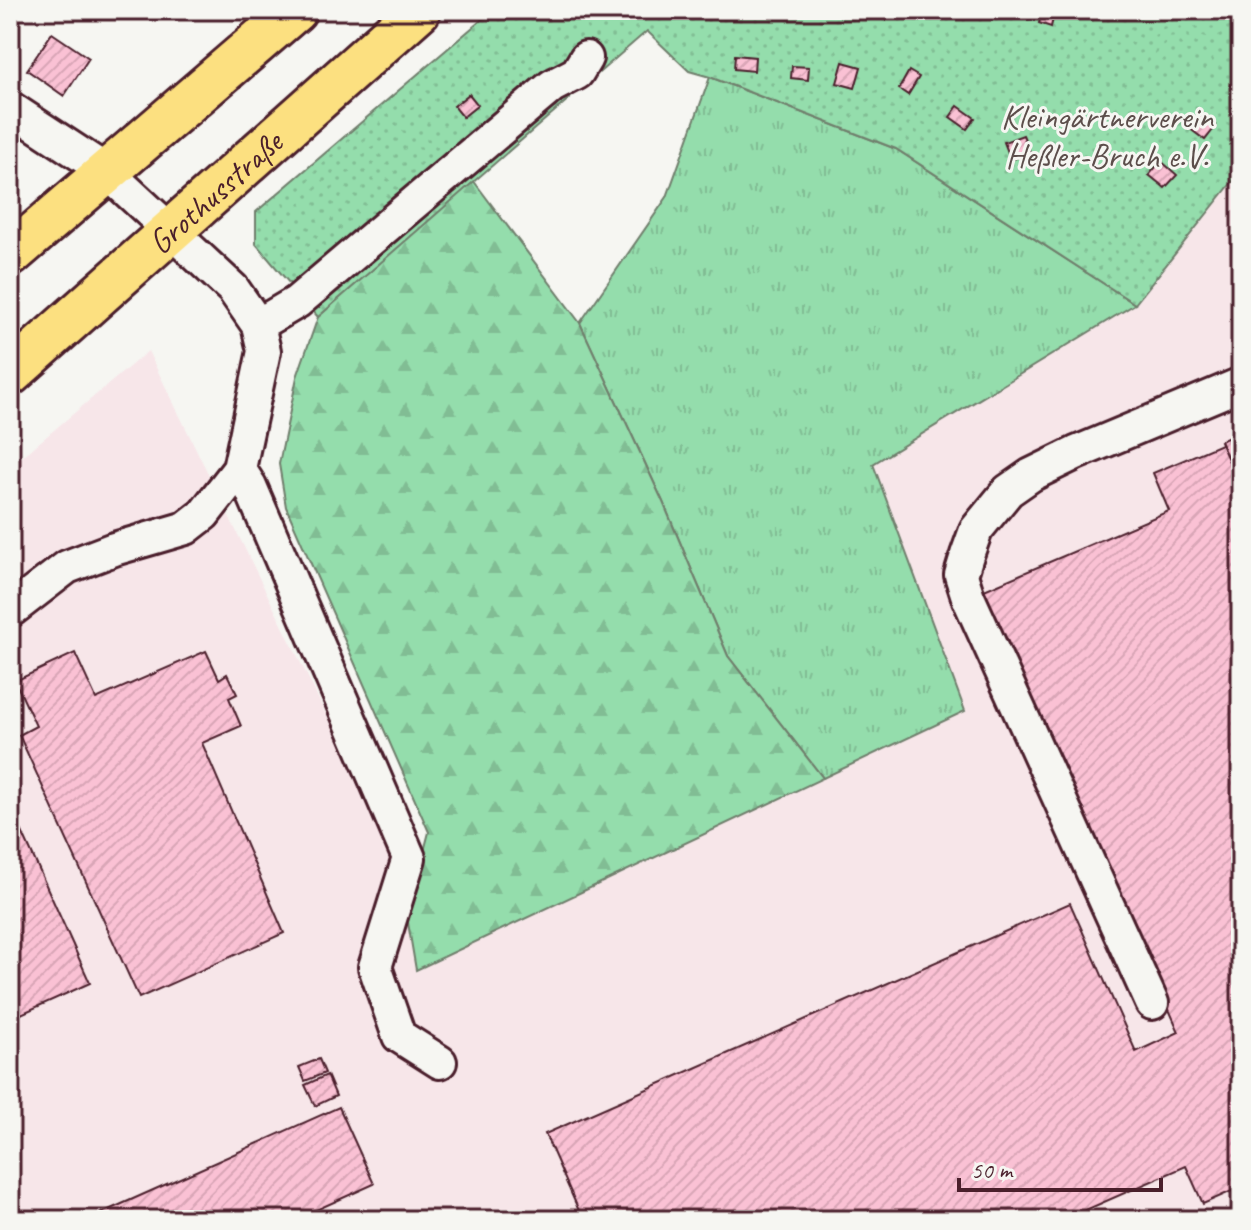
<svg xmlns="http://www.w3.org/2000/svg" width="1251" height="1230" font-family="Caveat,sans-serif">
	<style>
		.built { fill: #f7e6e9 }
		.grass { fill: url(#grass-tufts); stroke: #6f7e6c; stroke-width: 2 }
		.forest { fill: url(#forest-firs); stroke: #6f7e6c; stroke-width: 2 }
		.park { fill: url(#park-dots); stroke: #6f7e6c; stroke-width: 2 }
		.building { fill: url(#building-hatch); stroke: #4a1f2b; stroke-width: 2 }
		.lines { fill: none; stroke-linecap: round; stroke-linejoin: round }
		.minor-casing { stroke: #4a1f2b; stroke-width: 38 }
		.major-casing { stroke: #4a1f2b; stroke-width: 48 }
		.minor { stroke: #f6f6f2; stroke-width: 32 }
		.major { stroke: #fce080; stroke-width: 42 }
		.labels { text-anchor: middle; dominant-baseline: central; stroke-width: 6; stroke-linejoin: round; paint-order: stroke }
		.park-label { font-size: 34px; fill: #5c4e4b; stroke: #f6f6f2 }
		.street-label { font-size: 34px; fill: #4a1f2b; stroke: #f6f6f2 }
	</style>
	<defs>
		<pattern id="grass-tufts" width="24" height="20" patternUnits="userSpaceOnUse" patternTransform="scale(2)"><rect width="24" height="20" fill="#94ddac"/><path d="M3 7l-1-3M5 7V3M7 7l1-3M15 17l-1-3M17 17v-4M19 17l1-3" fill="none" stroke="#81bd94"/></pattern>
		<pattern id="forest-firs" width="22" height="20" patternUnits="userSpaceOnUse" patternTransform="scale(2)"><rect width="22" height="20" fill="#94ddac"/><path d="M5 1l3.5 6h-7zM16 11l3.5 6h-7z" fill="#81bd94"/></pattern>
		<pattern id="park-dots" width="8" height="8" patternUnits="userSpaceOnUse" patternTransform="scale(2)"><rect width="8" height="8" fill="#94ddac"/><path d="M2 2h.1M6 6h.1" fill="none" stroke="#81bd94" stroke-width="1.8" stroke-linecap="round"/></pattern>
		<pattern id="building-hatch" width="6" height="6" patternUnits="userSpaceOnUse" patternTransform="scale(2)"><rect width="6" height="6" fill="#fac1d4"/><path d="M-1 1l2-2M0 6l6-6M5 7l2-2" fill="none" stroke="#d8a5b6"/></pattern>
	</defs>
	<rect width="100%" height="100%" fill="#f6f6f2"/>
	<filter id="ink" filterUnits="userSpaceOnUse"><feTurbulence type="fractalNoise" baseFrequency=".0125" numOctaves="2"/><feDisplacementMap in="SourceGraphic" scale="16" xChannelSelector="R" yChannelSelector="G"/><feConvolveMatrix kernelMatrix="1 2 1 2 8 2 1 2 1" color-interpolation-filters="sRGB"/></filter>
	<g filter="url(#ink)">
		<!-- built -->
		<path class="built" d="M1241,171V1220H10V467L148,351L398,861L417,970L965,711L873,464L1135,304Z"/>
		<!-- grass -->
		<path class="grass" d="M710,77L896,149L1135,304L873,464L965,711L823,778L728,656L663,502L580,323L667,197Z"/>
		<!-- forest -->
		<path class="forest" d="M473,180L580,323L663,502L728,656L823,778L416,970L407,917L429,832L286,507L279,464L297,377L318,317Z"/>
		<!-- park -->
		<path class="park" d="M493,10H1241V171L1135,304L896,149L710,77L689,71L647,31L318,317L256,244V212Z"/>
		<!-- building -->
		<path class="building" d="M1043,10H1061V12L1055,10L1051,27L1039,23Z
			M52,33L89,58L64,96L27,70Z
			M735,55L755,57L754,71L734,69Z
			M843,62L861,67L855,88L837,83Z
			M792,66L809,67L808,80L791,78Z
			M909,71L919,77L908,95L899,89Z
			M1241,73V93L1231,85Z
			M469,94L478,105L463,117L454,106Z
			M958,106L975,118L967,129L950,117Z
			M1200,113L1216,126L1205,140L1189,128Z
			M1023,135L1030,152L1011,160L1004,142Z
			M1161,161L1177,175L1165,188L1149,175Z
			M1241,432V488L1220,441Z
			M1221,444L1241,488V1187L1203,1204L1186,1166L1063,1220H583L545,1134L1070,903L1136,1052L1179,1032L984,590L1169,511L1153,473Z
			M206,651L219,679L227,674L237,694L229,698L241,726L202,743L284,933L139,998L19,735L36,726L15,681L75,653L96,699Z
			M10,805L90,983L10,1019Z
			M319,1059L325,1073L305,1081L299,1067Z
			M327,1075L336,1096L315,1106L305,1085Z
			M339,1107L374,1184L294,1220H86Z"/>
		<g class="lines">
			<!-- minor casing -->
			<g class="minor-casing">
				<path id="minor" d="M10,108L106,171L233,289L258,325L264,351L239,469L204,514L186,528L114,549L67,567L10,611
					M258,325L297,302L552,86L577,73L586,58
					M239,469L250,486L409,858L375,967L399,1036L440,1062
					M1152,1003L968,597L961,575L967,555L976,530L1008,491L1031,475L1076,453L1241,384"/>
			</g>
			<!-- major casing -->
			<g class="major-casing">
				<g id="major">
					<path d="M10,255L295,10"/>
					<path id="s1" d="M10,374L419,10"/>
				</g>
			</g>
			<!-- minor -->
			<use href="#minor" class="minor"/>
			<!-- major -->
			<use href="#major" class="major"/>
		</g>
	</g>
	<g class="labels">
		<!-- park labels -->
		<g class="park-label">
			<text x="1107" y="116">Kleingärtnerverein<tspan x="1107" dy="39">Heßler-Bruch e.V.</tspan></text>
		</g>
		<!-- street labels -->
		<g class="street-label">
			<text stroke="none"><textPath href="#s1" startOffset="274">Grothusstraße</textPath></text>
		</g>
	</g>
	<!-- margin -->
	<rect width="1251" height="1230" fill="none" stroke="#f6f6f2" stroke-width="40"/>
	<rect x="20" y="20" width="1211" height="1190" fill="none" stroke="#4a1f2b" stroke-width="3" filter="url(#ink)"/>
	<!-- scale -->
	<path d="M959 1178v12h202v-12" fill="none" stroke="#4a1f2b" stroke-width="4"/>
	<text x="971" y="1178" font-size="24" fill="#4a1f2b" stroke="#f6f6f2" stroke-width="6" paint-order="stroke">50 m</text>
</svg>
